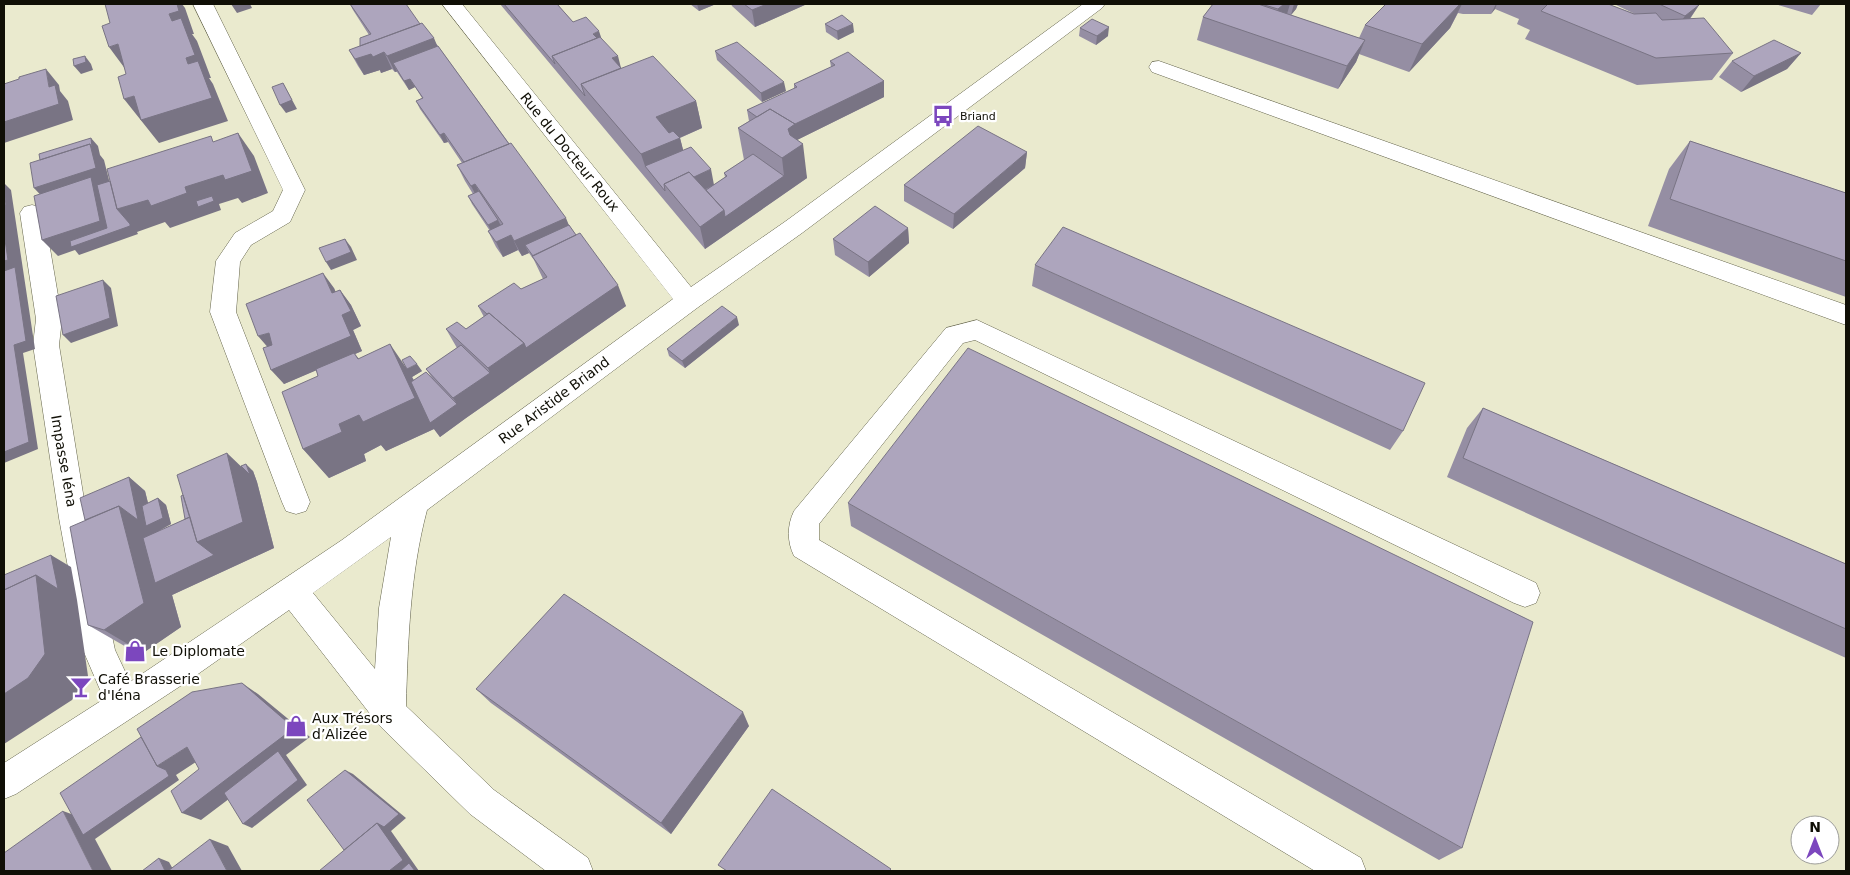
<svg xmlns="http://www.w3.org/2000/svg" width="1850" height="875" font-family="'DejaVu Sans',sans-serif">
	<style>
		.lines { fill: none; stroke-linecap: round; stroke-linejoin: round }
		.minor-casing { stroke: #64644c; stroke-width: 1 }
		.minor { fill: #fff; fill-rule: evenodd }
		.wall { fill: #958ea3 }
		.shaded-wall { fill: #797484 }
		.building { fill: #ada5bd; stroke: #797484 }
		.labels { text-anchor: middle; dominant-baseline: central; stroke-width: 4.5; stroke-linejoin: round; paint-order: stroke }
		.far-poi-label { font-size: 11px; fill: #100f06; stroke: #fff; text-anchor: start }
		.street-label { font-size: 14px; fill: #100f06; stroke: #fff }
		.poi-label { font-size: 14px; fill: #100f06; stroke: #fff; text-anchor: start }
	</style>
	<rect width="100%" height="100%" fill="#eaeace"/>
	<g class="lines">
		<!-- minor casing -->
		<g class="minor-casing">
			<path id="minor" d="M193,4H213L305,190L290,222L251,245L240,262L236,312L310,502L306,511L296,514L286,511L282,502L210,312L216,261L235,233L273,211L283,190Z
				M442,4H462L691,287L786,221L1083,4H1105L1102,8L802,233L697,308L427,510C410,574 408,640 406,706L494,790L588,858L593,871H546L470,814L378,724L289,610L188,681L16,794L4,799V763L104,699L83,650L59,518L33,345L36,319L20,213L24,207L32,205L40,207L44,213L62,319L59,345L87,518L115,650L130,682L342,540L673,299ZM391,537L379,608L375,669L313,593Z
				M1159,61L1846,305V325L1152,72L1149,67L1152,62Z
				M977,320L1536,583L1540,593L1536,603L1525,607L1514,603L975,340L963,343L819,524V540L1361,858L1366,871H1315L794,556C787,542 787,525 794,511L946,328Z"/>
		</g>
		<!-- minor -->
		<use href="#minor" class="minor"/>
	</g>
	<!-- wall -->
	<path class="wall" d="M350,4L420,24L438,46L569,225L626,306L466,418L440,437L434,429L386,451L381,445L364,454L366,461L329,478L303,449L318,376L316,370L284,384L267,347L334,288L335,292L340,290L351,305L361,326L353,330L362,351L355,354L359,359L406,367L422,371L412,377L414,380L432,378L426,369L457,348L446,329H466L484,317L478,306L521,289L543,279L534,260L529,253L522,256L518,250L503,257L496,247L488,231H490L472,204L468,196L473,194L465,181L457,165L462,163L448,142L444,143L420,109L416,101L422,98L415,87L409,90L397,72H395L392,69L381,73L380,70L364,75L358,66L349,50L360,46L369,35L353,10Z
		M500,4H557L573,22L601,38L621,68L696,101L702,128L680,138L683,150L714,185L725,177L724,173L744,160L738,128L749,121L747,110L794,89V84L831,67L830,61L884,81V97L797,140L807,178L705,249Z
		M690,4H716L699,11Z
		M731,4H807L755,27L732,6Z
		M1213,4H1298L1296,9L1291,15L1359,38L1365,25L1386,4H1608L1635,14L1614,4H1696L1699,5L1690,19L1733,53L1712,80L1637,85L1525,39L1530,30L1517,24L1519,19L1495,9L1491,14H1463L1458,13L1450,28L1409,72L1359,54L1356,62L1338,89L1197,40L1203,17Z
		M1775,4H1821L1812,15Z
		M825,24L854,32L838,40L826,32Z
		M1080,28L1108,36L1096,45L1079,36Z
		M715,51L786,91L762,102L717,60Z
		M1801,53L1787,69L1741,92L1719,77L1732,61Z
		M1690,141L1846,193V297L1648,226L1669,169Z
		M1027,152L1025,168L953,229L904,201V185Z
		M908,228L909,243L869,277L835,255L833,239Z
		M1035,265L1403,431L1390,450L1032,286Z
		M739,325L685,368L669,356L667,349Z
		M1483,408L1846,564V658L1447,477L1467,428Z
		M241,466L253,471L257,482L274,548L172,595L181,627L143,653L128,648L88,625L85,520L129,477L145,491L148,503L158,498L166,505L171,524L155,533L185,519Z
		M848,503L1462,848L1439,860L851,526Z
		M476,689L749,726L671,834L491,703Z"/>
	<!-- shaded-wall -->
	<path class="shaded-wall" d="M177,4H182L185,8L194,34H192L197,41L211,78H209L213,84L228,121L159,143L124,99L134,96L188,64L169,14Z
		M231,4H250L252,8L237,13Z
		M697,4H716L699,11Z
		M767,4H807L755,27L752,10Z
		M1284,4H1290L1287,14L1273,25L1278,9Z
		M1294,4H1298L1296,9L1291,15Z
		M1460,4H1462L1450,28L1409,72L1422,44Z
		M1496,4H1497L1495,9L1491,14Z
		M1699,5L1688,21L1673,32L1685,16Z
		M853,24L854,32L838,40L837,31Z
		M1109,27L1108,36L1096,45L1097,36Z
		M599,31L602,40L595,42L593,34Z
		M434,38L441,55L393,63L397,71L395,72L387,56Z
		M1365,40L1356,62L1338,89L1347,66Z
		M118,44L126,70L109,47Z
		M384,52L392,69L381,73L380,70L364,75L355,59L370,54Z
		M1801,53L1787,69L1741,92L1754,76Z
		M85,56L91,64L93,70L81,74L74,66Z
		M618,56L622,72L612,58Z
		M46,69L59,85L60,91L68,101L73,120L4,143V122L49,87Z
		M410,79L415,87L409,90L404,81Z
		M884,81V97L797,140L803,144L807,178L705,249L700,227L724,210L784,176L782,158L780,131Z
		M784,82L786,91L762,102L761,93Z
		M283,83L297,109L286,113L280,105Z
		M696,101L702,128L670,142L680,138L687,165L645,166L641,154L656,117Z
		M238,133L254,156L268,193L242,203L238,198L219,204L221,210L170,228L165,222L137,232L138,234L79,255L75,250L58,256L42,240L49,204L34,188L90,144L91,138L98,146L100,155L104,160L110,184L117,209L185,187Z
		M444,133L448,142L444,143L440,135Z
		M1027,152L1025,168L953,229L954,214Z
		M711,169L714,185L679,202L668,189Z
		M4,183L11,190L35,349L23,353L38,449L4,463Z
		M475,184L483,199L479,201L471,186Z
		M566,218L572,233L525,245L529,253L522,256L514,241Z
		M498,220L502,228L492,233L488,225Z
		M908,228L909,243L869,277L868,262Z
		M511,235L518,250L503,257L496,242Z
		M345,239L351,247L357,260L331,270L326,262Z
		M323,273L334,288L343,309L332,293Z
		M103,280L111,288L118,326L71,343L63,335Z
		M618,285L626,306L466,418L440,437L434,429L386,451L381,445L364,454L366,461L329,478L303,449L339,424L390,344L407,369L417,364L422,371L412,377L433,421L457,404L453,398L490,373L488,368L524,343Z
		M340,290L351,305L361,326L353,330L362,351L355,354L377,384L358,359L355,354L284,384L271,370L342,315Z
		M737,317L739,325L685,368L682,361Z
		M269,333L281,348L271,351L258,336Z
		M227,453L250,475L246,464L253,471L257,482L274,548L172,595L181,627L143,653L104,630L119,506L129,477L145,491L153,523L158,498L166,505L171,524L155,533L197,542Z
		M51,555L71,567L77,600L88,676L72,700L4,744V694L36,575Z
		M242,683L258,694L310,737L286,755L307,785L252,828L243,824L283,758L201,820L182,813Z
		M743,712L749,726L671,834L661,823Z
		M187,747L205,756L176,775L179,780L95,839L112,871H93L63,811L85,819L157,766Z
		M345,770L353,774L406,818L391,831L419,871H389L357,860Z
		M210,839L228,846L242,871H227Z
		M159,858L169,862L174,871H165Z"/>
	<!-- building -->
	<path class="building" d="M105,4H177L179,11L169,14L172,21L181,18L195,55L186,58L188,64L198,61L212,98L141,120L134,96L124,99L118,77L126,74L118,44L109,47L102,26L110,23Z
		M350,4H406L420,24L360,46V38L371,34Z
		M504,4H557L573,22L586,17L599,31L593,34L597,38L552,56L555,64Z
		M744,4H767L752,10Z
		M1213,4H1258L1365,40L1347,66L1203,17Z
		M1261,4H1284L1278,9Z
		M1386,4H1460L1422,44L1365,25Z
		M1548,4H1608L1634,14L1656,13L1662,20L1704,18L1733,53L1656,58L1541,11Z
		M1659,4H1696L1699,5L1685,16Z
		M842,15L853,24L837,31L825,24Z
		M1092,19L1109,27L1097,36L1080,28Z
		M422,23L434,38L387,56L384,52L373,57L371,54L355,59L349,50Z
		M600,37L618,56L612,58L621,68L581,84L585,96L552,56Z
		M1774,40L1801,53L1754,76L1732,61Z
		M737,42L784,82L761,93L715,51Z
		M438,46L509,144L464,162L444,133L440,135L416,101L423,98L410,79L404,81L393,63Z
		M848,52L884,81L795,124L770,109L757,117L747,110L797,87L794,84L835,65L830,61Z
		M85,56L86,62L74,66L73,59Z
		M653,56L696,101L656,117L669,133L673,131L680,138L641,154L581,84Z
		M46,69L49,87L55,85L59,104L4,122V84L19,79V77Z
		M283,83L292,100L280,105L272,87Z
		M770,109L795,124L788,129L790,135L803,144L782,158L738,128Z
		M978,126L1027,152L954,214L904,185Z
		M238,133L252,171L225,180L223,175L185,187L187,193L151,206L148,200L117,209L107,169L211,136L213,142Z
		M91,138L92,147L90,144L40,160L39,154Z
		M1690,141L1846,193V261L1670,199Z
		M511,143L566,218L514,241L511,235L496,242L488,231L503,224L475,184L471,186L457,165Z
		M90,144L96,168L34,188L30,163Z
		M691,147L711,169L694,177L689,172L664,184L665,191L645,166Z
		M753,154L784,176L725,217L724,210L706,190L727,176L724,173Z
		M689,172L724,210L700,227L664,184Z
		M91,177L100,221L42,240L34,196Z
		M110,181L117,209L130,224V226L71,247L70,241L107,228L97,185Z
		M4,187L6,206L4,203Z
		M479,191L498,220L488,225L468,196Z
		M212,196L214,201L198,207L196,201Z
		M875,206L908,228L868,262L833,239Z
		M569,225L576,235L533,256L525,245Z
		M1063,227L1425,383L1403,431L1035,265Z
		M4,233L8,260L4,261Z
		M580,233L618,285L526,348L524,343L489,313L487,314L478,306L514,283L521,289L547,277L532,256Z
		M345,239L351,252L326,262L319,248Z
		M15,267L26,341L14,345L29,442L4,452V271Z
		M323,273L332,293L340,290L351,311L342,315L351,336L271,370L263,348L272,345L269,333L258,336L246,304Z
		M103,280L110,318L63,335L56,296Z
		M722,306L737,317L682,361L667,349Z
		M489,313L524,343L488,368L446,329L457,322L466,329Z
		M390,344L415,398L363,422L359,415L339,424L342,432L303,449L282,392L318,376L316,369L354,353L358,359Z
		M461,345L490,373L453,398L426,369Z
		M968,348L1533,622L1462,848L848,503Z
		M410,356L417,364L407,369L402,360Z
		M426,372L457,404L430,423L411,382Z
		M1483,408L1846,564V629L1463,458Z
		M227,453L243,522L197,542L177,475Z
		M246,464L250,475L241,466Z
		M129,477L138,520L119,506L85,520L80,498Z
		M183,495L190,517L185,519L181,496Z
		M158,498L163,518L146,526L142,506Z
		M119,506L144,603L104,630L88,625L70,527Z
		M190,517L197,542L214,555L155,583L143,538Z
		M51,555L58,589L36,575L4,590V575Z
		M36,575L45,654L28,678L4,694V590Z
		M564,594L743,712L661,823L476,689Z
		M242,683L294,728L182,813L171,791L199,769L187,747L157,766L137,729L192,692Z
		M141,737L157,766L166,770L169,776L83,835L60,793Z
		M278,751L298,780L243,824L224,793Z
		M345,770L399,814L384,827L377,823L344,850L307,800Z
		M772,789L891,869L889,871H727L718,865Z
		M63,811L93,871H4V853Z
		M377,823L403,860L389,871H319Z
		M210,839L227,871H168Z
		M159,858L165,871H142Z
		M409,863L415,871H400Z"/>
	<!-- icons -->
	<defs>
		<g id="bus-bare" transform="scale(1.725)"><path d="M-5-6H5V4H4V6H2V4H-2V6H-4V4H-5ZM-3.5-4V0h7V-4ZM-3.5 1.2v1.5H-2V1.2ZM2 1.2v1.5H3.5V1.2Z" fill="#7c47be" stroke="#fff" stroke-width="2.5" paint-order="stroke"/></g>
		<g id="shop-bare" transform="scale(1.725)"><path d="M-5-2.5h2.3a2.7 3.5 0 0 1 5.4 0H5L5.5 6h-11ZM-1.5-2.5h3a1.5 2.3 0 0 0-3 0Z" fill="#7c47be" stroke="#fff" stroke-width="2.5" paint-order="stroke"/></g>
		<g id="bar-bare" transform="scale(1.725)"><path d="M-6-5H6L.8 .8V4.5H3.5V6h-7V4.5H-.8V.8Z" fill="#7c47be" stroke="#fff" stroke-width="2.5" paint-order="stroke"/></g>
	</defs>
	<g fill-rule="evenodd">
		<use href="#bus-bare" x="943" y="116"/>
		<use href="#shop-bare" x="135" y="651"/>
		<use href="#bar-bare" x="81" y="687"/>
		<use href="#shop-bare" x="296" y="726"/>
	</g>
	<g class="labels">
		<!-- far-poi labels -->
		<g class="far-poi-label">
			<text x="960" y="116">Briand</text>
		</g>
		<!-- street labels -->
		<g class="street-label">
			<text transform="translate(570 152) rotate(51)">Rue du Docteur Roux</text>
			<text transform="translate(554 400) rotate(-37)">Rue Aristide Briand</text>
			<text transform="translate(64 461) rotate(80)">Impasse Iéna</text>
		</g>
		<!-- poi labels -->
		<g class="poi-label">
			<text x="152" y="651">Le Diplomate</text>
			<text x="98" y="679">Café Brasserie<tspan x="98" dy="16">d'Iéna</tspan></text>
			<text x="312" y="718">Aux Trésors<tspan x="312" dy="16">d’Alizée</tspan></text>
		</g>
	</g>
	<!-- border -->
	<rect width="1850" height="875" fill="none" stroke="#100f06" stroke-width="10"/>
	<!-- north arrow -->
	<g transform="translate(1815 840)"><circle r="24" fill="#ffffff" stroke="#9f9f9b"/>
	<path d="M0-4L9 19L0 12L-9 19Z" fill="#7c47be"/>
	<text y="-8" font-size="14" font-weight="bold" text-anchor="middle" fill="#100f06">N</text>
	</g>
</svg>
